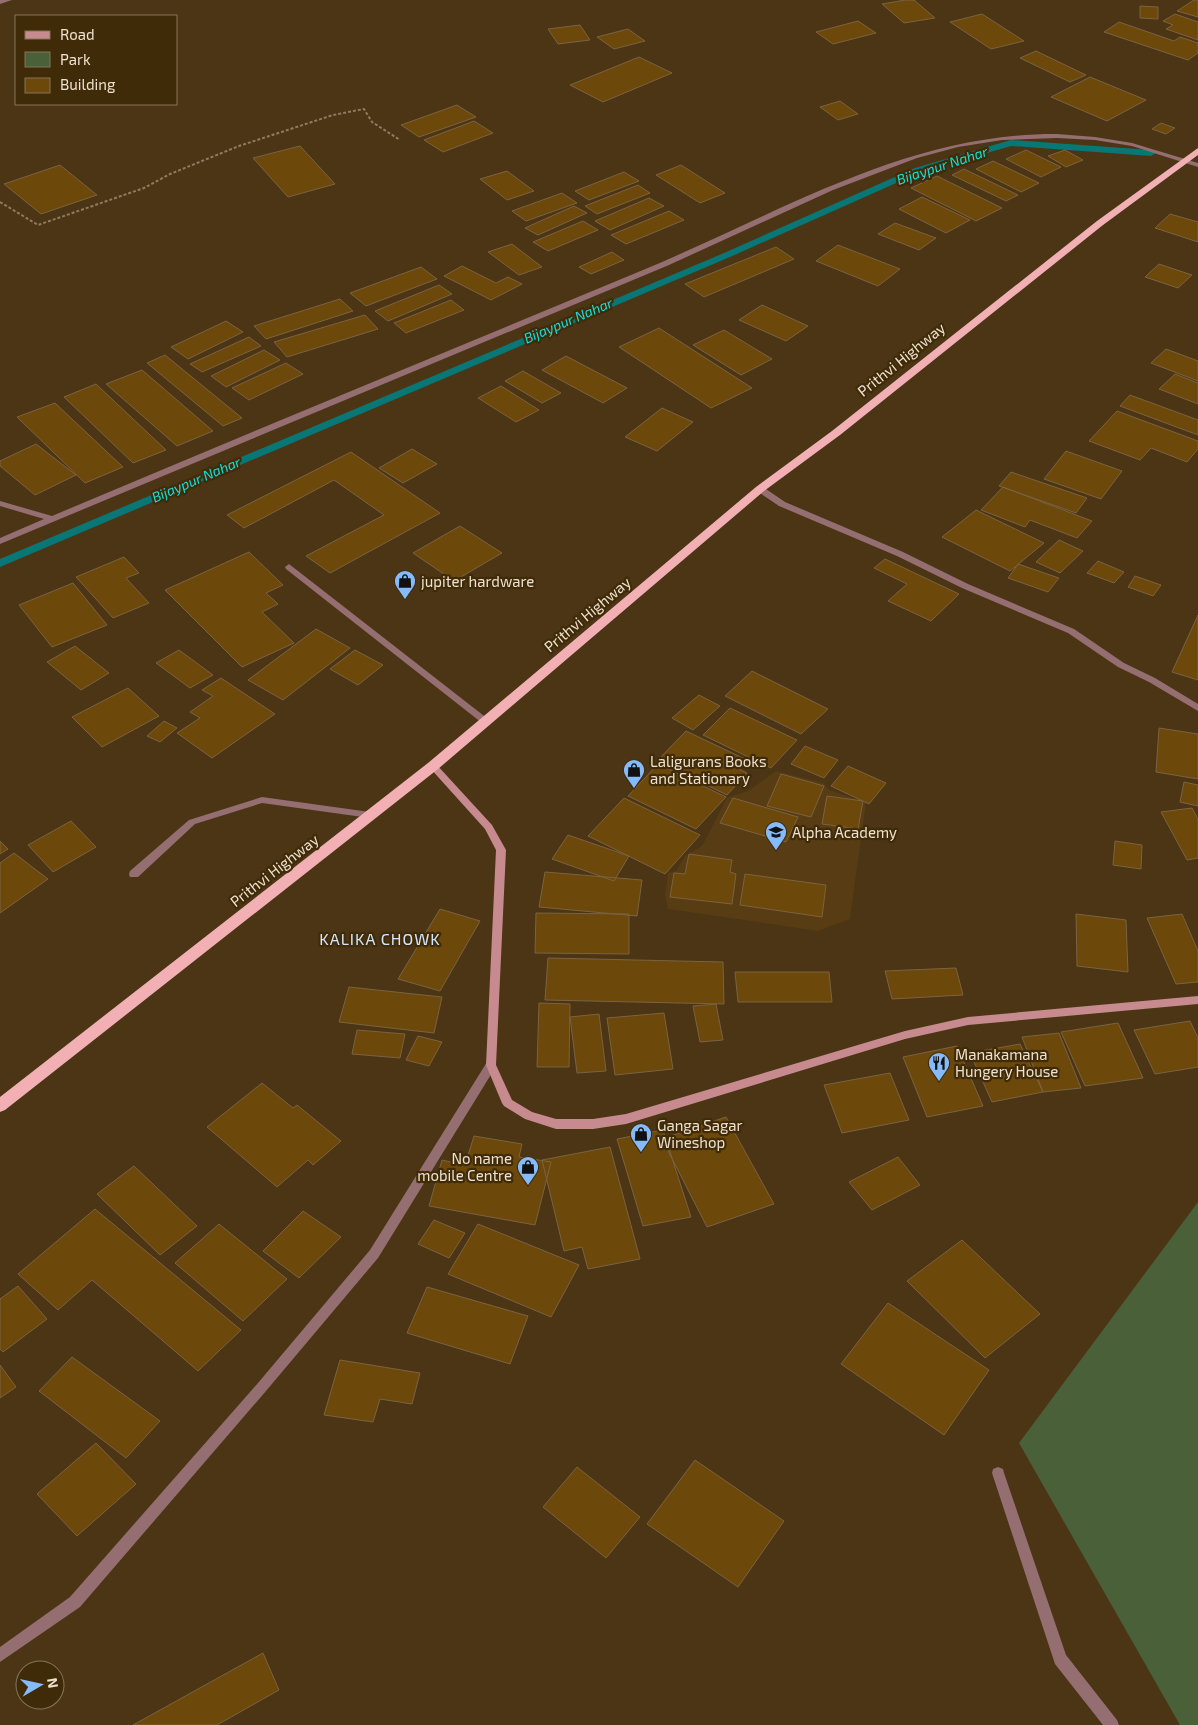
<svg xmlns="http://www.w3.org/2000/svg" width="1198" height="1725" font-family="'Exo 2',sans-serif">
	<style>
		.built { fill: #573c14 }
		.green { fill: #496039 }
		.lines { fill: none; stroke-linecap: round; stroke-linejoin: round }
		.stream { fill: #087776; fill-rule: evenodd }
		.building { fill: #6c480b; stroke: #7b6342 }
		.path { stroke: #8e7c61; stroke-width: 2; stroke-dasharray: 3 2; stroke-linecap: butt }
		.service { fill: #946e71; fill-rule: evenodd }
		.minor { fill: #946e71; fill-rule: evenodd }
		.secondary { fill: #c68a8f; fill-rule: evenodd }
		.trunk { fill: #f2b0b5; fill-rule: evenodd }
		.labels { text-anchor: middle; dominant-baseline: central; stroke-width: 4.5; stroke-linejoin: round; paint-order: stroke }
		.far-water-label { font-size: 14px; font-style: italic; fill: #15dfdd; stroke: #402b09 }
		.street-label { font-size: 15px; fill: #efe1cf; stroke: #402b09 }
		.poi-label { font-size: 15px; fill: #efe1cf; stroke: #402b09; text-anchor: start }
		.neighbourhood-label { font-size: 16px; letter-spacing: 1px; fill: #d1e5fd; stroke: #402b09 }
	</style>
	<rect width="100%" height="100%" fill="#4b3515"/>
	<!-- built -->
	<path class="built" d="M776,771L824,783L829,790L866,802L850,919L818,931L668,909L665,895L668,873L676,871L685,856L702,846L727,798L748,791Z"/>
	<!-- green -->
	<path class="green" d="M1198,1202V1725H1180L1019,1443Z"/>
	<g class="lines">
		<!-- stream -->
		<path class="stream" d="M1011,140L1151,150L1156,153L1151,156L1011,146L921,172L730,257L0,567V559L724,253L915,168Z"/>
	</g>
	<!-- building -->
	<path class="building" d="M905,0H914L935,18L904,23L882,4Z
		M1194,0H1198V17L1177,11Z
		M1140,6L1158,7V19L1140,18Z
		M982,14L1024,41L991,49L950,22Z
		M1175,14L1198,22V40L1166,29L1173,25L1163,21Z
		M858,21L876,33L833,44L816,32Z
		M1119,22L1174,41L1180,37L1198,43V53L1188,60L1104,32Z
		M580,25L590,40L558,44L548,29Z
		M628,29L645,41L614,49L597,37Z
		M1036,51L1086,75L1070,82L1020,58Z
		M639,57L672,73L603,102L570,85Z
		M1090,77L1146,100L1107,121L1051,97Z
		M840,101L858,114L838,120L820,107Z
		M457,105L476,117L419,137L401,125Z
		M474,121L493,133L443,152L424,140Z
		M1161,123L1175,128L1166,134L1152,129Z
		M300,146L335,184L288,197L253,158Z
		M1026,150L1061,167L1041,177L1006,159Z
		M1065,150L1083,160L1066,167L1048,156Z
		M993,161L1039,183L1021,192L976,169Z
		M60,165L97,195L41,214L4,184Z
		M681,165L725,193L700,203L656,175Z
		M964,169L1018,195L1006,201L952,175Z
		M507,171L534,191L507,200L480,179Z
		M624,172L639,181L589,200L575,191Z
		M937,176L1002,208L976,221L911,188Z
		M638,185L650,193L597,214L585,206Z
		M562,193L577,203L526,221L512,211Z
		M922,197L970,220L946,233L899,209Z
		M649,198L664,206L610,230L595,221Z
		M574,206L587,213L538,235L525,228Z
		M669,211L684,220L626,244L611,235Z
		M1170,214L1198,222V242L1155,228Z
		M583,221L598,230L548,251L533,242Z
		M895,223L936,238L919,250L878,234Z
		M512,244L542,267L519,275L488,252Z
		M838,245L900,269L878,286L816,261Z
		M776,247L794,259L704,297L685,284Z
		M612,252L624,260L591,274L579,267Z
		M1159,264L1192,275L1178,288L1145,277Z
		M462,266L496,283L508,277L522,284L491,300L444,276Z
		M421,267L437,279L366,306L350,293Z
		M439,285L452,294L388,321L375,311Z
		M340,299L353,311L266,339L254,326Z
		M451,300L464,310L406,333L394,323Z
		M762,305L808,326L786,341L739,320Z
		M365,315L378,329L287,357L274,342Z
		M226,321L243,332L188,359L171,347Z
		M659,328L752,388L711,408L619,347Z
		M724,330L772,359L741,375L693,345Z
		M249,337L261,346L202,372L190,364Z
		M1166,349L1198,361V381L1151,363Z
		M264,350L280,360L226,387L211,376Z
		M165,355L242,418L223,426L147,363Z
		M566,356L627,388L603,403L542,370Z
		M286,363L303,374L249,400L232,388Z
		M142,370L213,431L177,446L106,384Z
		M523,371L561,393L542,403L505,381Z
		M1175,374L1198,383V404L1159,389Z
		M96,384L166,450L133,463L64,397Z
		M501,386L539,410L516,422L478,398Z
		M1130,395L1198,420V435L1120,406Z
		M55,403L123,467L85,483L17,417Z
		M662,408L693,422L657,451L625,437Z
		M1117,411L1198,441V449L1187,462L1151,448L1140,460L1089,441Z
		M36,444L76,475L35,495L0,466V461Z
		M412,449L437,464L403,483L379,468Z
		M1066,451L1122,471L1101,499L1044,479Z
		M351,452L440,513L330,573L306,556L384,515L334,480L244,528L227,515Z
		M1011,472L1087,498L1076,513L999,486Z
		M1003,487L1092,521L1077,538L1030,520L1025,527L981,510Z
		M976,510L1044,543L1010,571L942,537Z
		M460,526L502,553L454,581L413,553Z
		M1059,540L1083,551L1060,573L1036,562Z
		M249,552L283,585L266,593L278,604L262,612L294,643L242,667L165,590Z
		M124,557L139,573L126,578L149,603L113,618L76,577Z
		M885,559L959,594L931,621L888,601L907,584L874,568Z
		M1098,561L1124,572L1114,583L1087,573Z
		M1018,564L1059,578L1048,592L1008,578Z
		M1135,576L1161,585L1153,596L1128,587Z
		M73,583L107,625L52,647L19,605Z
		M1198,615V680L1172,672Z
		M316,629L350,648L283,700L248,680Z
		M75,646L109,673L81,690L47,662Z
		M179,650L213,675L190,688L156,663Z
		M355,650L383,665L358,685L330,669Z
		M752,671L828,709L801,734L725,696Z
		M221,678L275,714L212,758L177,733L200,718L190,712L213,696L202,690Z
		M128,688L159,716L102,747L72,717Z
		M699,695L720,706L693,730L672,718Z
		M730,708L797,740L771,768L703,735Z
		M164,721L177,728L160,742L147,736Z
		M1159,728L1198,734V779L1156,772Z
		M686,731L747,760L739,769L747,773L727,795L657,761Z
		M805,746L838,760L824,778L791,764Z
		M658,764L726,797L696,829L628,796Z
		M848,766L886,783L869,804L831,786Z
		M781,774L824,786L811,817L767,806Z
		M1184,782L1198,785V806L1180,802Z
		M827,796L863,801L858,829L822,824Z
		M624,798L700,835L665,874L588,836Z
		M733,798L798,817L786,842L720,823Z
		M1192,808L1198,819V858L1187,860L1161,812Z
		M71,821L96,847L53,872L28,845Z
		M568,835L629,856L614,881L552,859Z
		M0,841L8,849L0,854Z
		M1115,841L1142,845L1141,869L1113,865Z
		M14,853L48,879L0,913V863Z
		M689,854L732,860L730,872L736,874L732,904L670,897L674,873L685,874Z
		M545,872L642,880L637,916L539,907Z
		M745,874L826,885L822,917L740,905Z
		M440,909L480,921L440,991L398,979Z
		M536,913L629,914V954L535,953Z
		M1076,914L1126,920L1128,972L1077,966Z
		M1182,914L1198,951V982L1176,984L1147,918Z
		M548,958L723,962L724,1004L545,1000Z
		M956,968L963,995L892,999L885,971Z
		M735,972H829L832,1002H738Z
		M349,987L442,997L434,1033L339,1022Z
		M539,1003L570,1004L569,1067H537Z
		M716,1004L723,1040L700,1042L693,1006Z
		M664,1013L673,1069L615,1075L607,1018Z
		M599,1014L606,1071L577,1073L570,1017Z
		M1190,1021L1198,1038V1067L1155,1074L1134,1030Z
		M1118,1023L1143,1078L1085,1086L1061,1032Z
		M357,1030L405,1034L400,1058L352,1054Z
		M1059,1033L1081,1088L1043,1092L1022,1037Z
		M418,1036L442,1042L429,1066L406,1060Z
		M1020,1044L1043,1092L992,1102L970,1053Z
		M957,1046L983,1106L927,1117L903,1057Z
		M890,1073L909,1120L842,1133L824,1085Z
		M262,1083L293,1108L297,1105L341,1141L313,1165L308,1160L277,1187L207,1127Z
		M726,1117L774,1204L707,1227L662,1139Z
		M663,1130L691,1217L643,1226L617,1139Z
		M474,1136L522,1144L519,1157L551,1162L535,1225L429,1206L442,1160L465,1165Z
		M610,1147L640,1259L588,1269L582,1247L564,1251L542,1160Z
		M898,1157L920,1185L872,1210L849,1182Z
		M134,1166L197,1226L160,1255L97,1194Z
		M95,1209L241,1330L198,1371L92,1280L58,1310L18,1274Z
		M303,1211L341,1237L299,1278L263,1251Z
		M434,1220L465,1233L449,1258L418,1244Z
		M219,1224L287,1279L243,1321L175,1263Z
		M478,1224L579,1265L551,1317L448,1274Z
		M962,1240L1040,1314L985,1358L907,1281Z
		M18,1286L47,1319L3,1352L0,1349V1299Z
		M427,1287L528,1316L510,1364L407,1333Z
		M888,1303L989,1370L944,1435L841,1364Z
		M72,1357L160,1421L126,1458L39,1391Z
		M340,1360L420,1373L412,1404L380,1399L373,1422L324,1415Z
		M0,1365L16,1387L0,1398Z
		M96,1443L136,1484L77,1536L37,1494Z
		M695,1460L784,1521L738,1587L647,1524Z
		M577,1467L640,1517L606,1558L543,1507Z
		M263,1653L279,1690L217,1725H133Z"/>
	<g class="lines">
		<!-- path -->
		<path class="path" d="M0,202L38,225L144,188L170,174L239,146L333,115L364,109L372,122L400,140"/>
		<!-- service -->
		<path class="service" d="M289,564L488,719L490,721L488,723H482L286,569L285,567Z
			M262,797L370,812L375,815L370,818L262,803L195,824L138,877H130L129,874L130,871L189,820Z"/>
		<!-- minor -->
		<path class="minor" d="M0,0H12L0,4Z
			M1057,134L1095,137L1132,143L1198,163V167L1132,146L1095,140L1057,138L1002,140L958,147L917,158L833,190L669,265L0,544V538L44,519L0,506V501L52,516C248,433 446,352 643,270C778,214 906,133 1057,134Z
			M757,487H763L785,502L903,552L968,584L1074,629L1124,663L1155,678L1198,704V711L1149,682L1118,667L1068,633L962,588L897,556L779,506L757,491Z
			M491,1061L495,1062L496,1065L495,1068L378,1258L266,1391L80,1607L0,1662V1647L70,1597L258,1383L370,1250L487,1062Z
			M998,1467L1003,1469L1004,1473L1066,1655L1117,1720L1119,1725H1103L1055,1664L992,1473L993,1469Z"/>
		<!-- secondary -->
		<path class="secondary" d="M433,763L436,764L492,825L506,850L496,1065L512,1100L532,1112L556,1119H593L626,1114L905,1031L968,1017L1198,996V1004L968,1025L905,1039L626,1124L593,1129H556L525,1119L504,1106L502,1103L486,1065L496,850L485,829L430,768L428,766L430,764Z"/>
		<!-- trunk -->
		<path class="trunk" d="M1198,148V155L1103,225L840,435L764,491L438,769L5,1110L0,1112V1097L428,763L756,487L832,431L1097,221Z"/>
	</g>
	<!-- icons -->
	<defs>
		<g id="shop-pin" transform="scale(1.125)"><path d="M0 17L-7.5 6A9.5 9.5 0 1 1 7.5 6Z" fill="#86bbfb" stroke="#402b09"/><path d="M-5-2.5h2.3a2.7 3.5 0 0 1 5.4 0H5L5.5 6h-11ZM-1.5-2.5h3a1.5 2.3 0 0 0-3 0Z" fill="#111"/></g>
		<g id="school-pin" transform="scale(1.125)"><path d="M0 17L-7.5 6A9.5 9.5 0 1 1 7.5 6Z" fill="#86bbfb" stroke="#402b09"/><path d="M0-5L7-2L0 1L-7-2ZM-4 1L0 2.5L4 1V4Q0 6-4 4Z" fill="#111"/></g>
		<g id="restaurant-pin" transform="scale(1.125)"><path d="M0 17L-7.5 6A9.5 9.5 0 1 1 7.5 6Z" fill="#86bbfb" stroke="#402b09"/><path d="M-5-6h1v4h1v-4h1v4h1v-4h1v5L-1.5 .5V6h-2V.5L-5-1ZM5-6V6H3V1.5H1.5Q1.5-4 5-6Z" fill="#111"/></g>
	</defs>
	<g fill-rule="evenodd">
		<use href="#shop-pin" x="405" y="581"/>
		<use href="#shop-pin" x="634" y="770"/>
		<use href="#school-pin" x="776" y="832"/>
		<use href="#restaurant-pin" x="939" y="1063"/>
		<use href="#shop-pin" x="641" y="1134"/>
		<use href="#shop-pin" x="528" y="1167"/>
	</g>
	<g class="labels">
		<!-- far-water labels -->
		<g class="far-water-label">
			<text transform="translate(942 165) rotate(-18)">Bijaypur Nahar</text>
			<text transform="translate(568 320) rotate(-23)">Bijaypur Nahar</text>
			<text transform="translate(196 479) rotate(-23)">Bijaypur Nahar</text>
		</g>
		<!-- street labels -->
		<g class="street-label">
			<text transform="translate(901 359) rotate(-39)">Prithvi Highway</text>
			<text transform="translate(587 614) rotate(-40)">Prithvi Highway</text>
			<text transform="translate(274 870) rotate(-38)">Prithvi Highway</text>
		</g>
		<!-- poi labels -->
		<g class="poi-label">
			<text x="421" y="581">jupiter hardware</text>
			<text x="650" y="761">Laligurans Books<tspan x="650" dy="17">and Stationary</tspan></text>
			<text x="792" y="832">Alpha Academy</text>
			<text x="955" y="1054">Manakamana<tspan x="955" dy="17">Hungery House</tspan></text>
			<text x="657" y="1125">Ganga Sagar<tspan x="657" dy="17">Wineshop</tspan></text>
			<text x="512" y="1158" text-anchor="end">No name<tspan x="512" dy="17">mobile Centre</tspan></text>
		</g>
		<!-- neighbourhood labels -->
		<g class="neighbourhood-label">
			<text x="380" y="938">KALIKA CHOWK</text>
		</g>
	</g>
	<!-- legend -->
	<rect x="15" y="15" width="162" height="90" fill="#402b09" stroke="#867458"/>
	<rect x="25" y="31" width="25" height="8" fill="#c68a8f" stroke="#867458"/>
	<text x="60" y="40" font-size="15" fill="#efe1cf">Road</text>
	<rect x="25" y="52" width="25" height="15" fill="#496039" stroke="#867458"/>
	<text x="60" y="65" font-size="15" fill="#efe1cf">Park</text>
	<rect x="25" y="78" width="25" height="15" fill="#6c480b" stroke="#867458"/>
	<text x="60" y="90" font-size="15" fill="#efe1cf">Building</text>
	<!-- north arrow -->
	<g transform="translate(40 1685) rotate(81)"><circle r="24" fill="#402b09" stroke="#867458"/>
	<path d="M0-4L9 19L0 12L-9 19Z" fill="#86bbfb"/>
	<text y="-8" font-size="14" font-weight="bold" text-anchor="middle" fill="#efe1cf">N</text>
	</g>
</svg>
